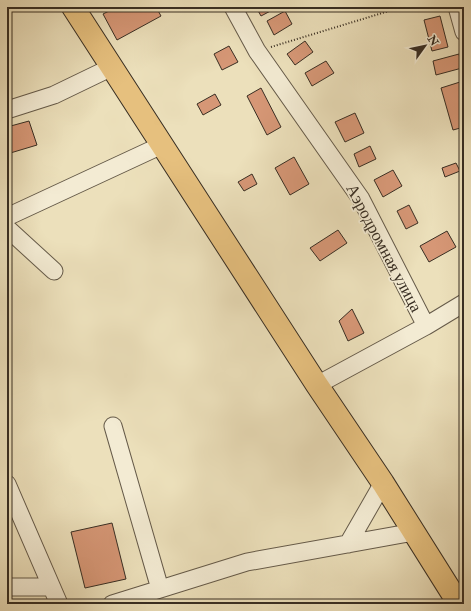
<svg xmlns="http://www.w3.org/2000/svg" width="471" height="611" font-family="'IM FELL Double Pica',serif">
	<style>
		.building { fill: #d69776; stroke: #382e23 }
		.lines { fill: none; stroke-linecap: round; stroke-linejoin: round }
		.minor-casing { stroke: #655a49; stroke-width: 19 }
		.major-casing { stroke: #382e23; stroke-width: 24 }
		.path { stroke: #382e23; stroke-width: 2; stroke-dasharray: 1 2; stroke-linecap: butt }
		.minor { stroke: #f3ebd3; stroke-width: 17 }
		.major { stroke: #e6c07e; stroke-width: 22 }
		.labels { text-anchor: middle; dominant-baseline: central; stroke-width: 3.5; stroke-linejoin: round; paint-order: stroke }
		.street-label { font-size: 17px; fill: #382e23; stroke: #f3ebd3 }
	</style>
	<rect width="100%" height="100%" fill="#ece0bb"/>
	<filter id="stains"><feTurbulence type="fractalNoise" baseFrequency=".005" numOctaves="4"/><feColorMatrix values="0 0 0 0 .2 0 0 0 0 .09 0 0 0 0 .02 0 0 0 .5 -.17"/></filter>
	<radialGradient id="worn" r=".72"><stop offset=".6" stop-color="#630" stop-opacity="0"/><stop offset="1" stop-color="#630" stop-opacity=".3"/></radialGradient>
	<!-- building -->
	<path class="building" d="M117,7H156L161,16L117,40L103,14Z
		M256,7H278L261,16Z
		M285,11L292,24L274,35L267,21Z
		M440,16L448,47L432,51L424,20Z
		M305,41L313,52L295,65L287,54Z
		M229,46L238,62L222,70L214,54Z
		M459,54L462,68L436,75L433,61Z
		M326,61L334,73L312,86L305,73Z
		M460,82L464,95V127L453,130L441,88Z
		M261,88L281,127L267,135L247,96Z
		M215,94L221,105L203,115L197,104Z
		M355,113L364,133L345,142L335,122Z
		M29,121L37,145L7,154V127Z
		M370,146L376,159L359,167L354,154Z
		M294,157L309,184L290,195L275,168Z
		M456,163L460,171L445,177L442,168Z
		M393,170L402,186L383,197L374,180Z
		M252,174L257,184L244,191L238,182Z
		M409,205L418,223L406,229L397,211Z
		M338,230L347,243L320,261L310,248Z
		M447,231L456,247L429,262L420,246Z
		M352,309L364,333L348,341L339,321Z
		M112,523L126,579L85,588L71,532Z"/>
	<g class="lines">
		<!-- minor casing -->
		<g class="minor-casing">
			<path id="minor" d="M233,7L257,51L361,199L426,326L317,385
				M457,7L464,32
				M7,110L54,95L112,67
				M7,217L162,145
				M7,228L54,271
				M426,326L464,303
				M113,426L160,589
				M7,484L59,604
				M348,544L383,483
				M7,587H51
				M112,604L247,562L414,532"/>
		</g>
		<!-- major casing -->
		<g class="major-casing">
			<path id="major" d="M73,7L317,385L383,483L459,604"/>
		</g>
		<!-- path -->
		<path class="path" d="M271,47L402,7"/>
		<!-- minor -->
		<use href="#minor" class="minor"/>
		<!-- major -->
		<use href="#major" class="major"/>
	</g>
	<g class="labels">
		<!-- street labels -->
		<g class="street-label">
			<text transform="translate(384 248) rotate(62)">Аэродромная улица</text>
		</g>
	</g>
	<!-- margin -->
	<rect width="471" height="611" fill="none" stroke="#ece0bb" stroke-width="24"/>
	<rect x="8" y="8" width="455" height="595" fill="none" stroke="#382e23" stroke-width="2"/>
	<rect x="12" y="12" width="447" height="587" fill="none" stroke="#382e23"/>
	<!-- north arrow -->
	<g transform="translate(425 46) rotate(57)" stroke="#f3ebd3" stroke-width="3" paint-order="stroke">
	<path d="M0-3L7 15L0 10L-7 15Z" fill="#382e23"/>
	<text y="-6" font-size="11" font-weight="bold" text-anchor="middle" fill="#382e23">N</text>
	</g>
	<rect width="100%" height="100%" filter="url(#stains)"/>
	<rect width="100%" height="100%" fill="url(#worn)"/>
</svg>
